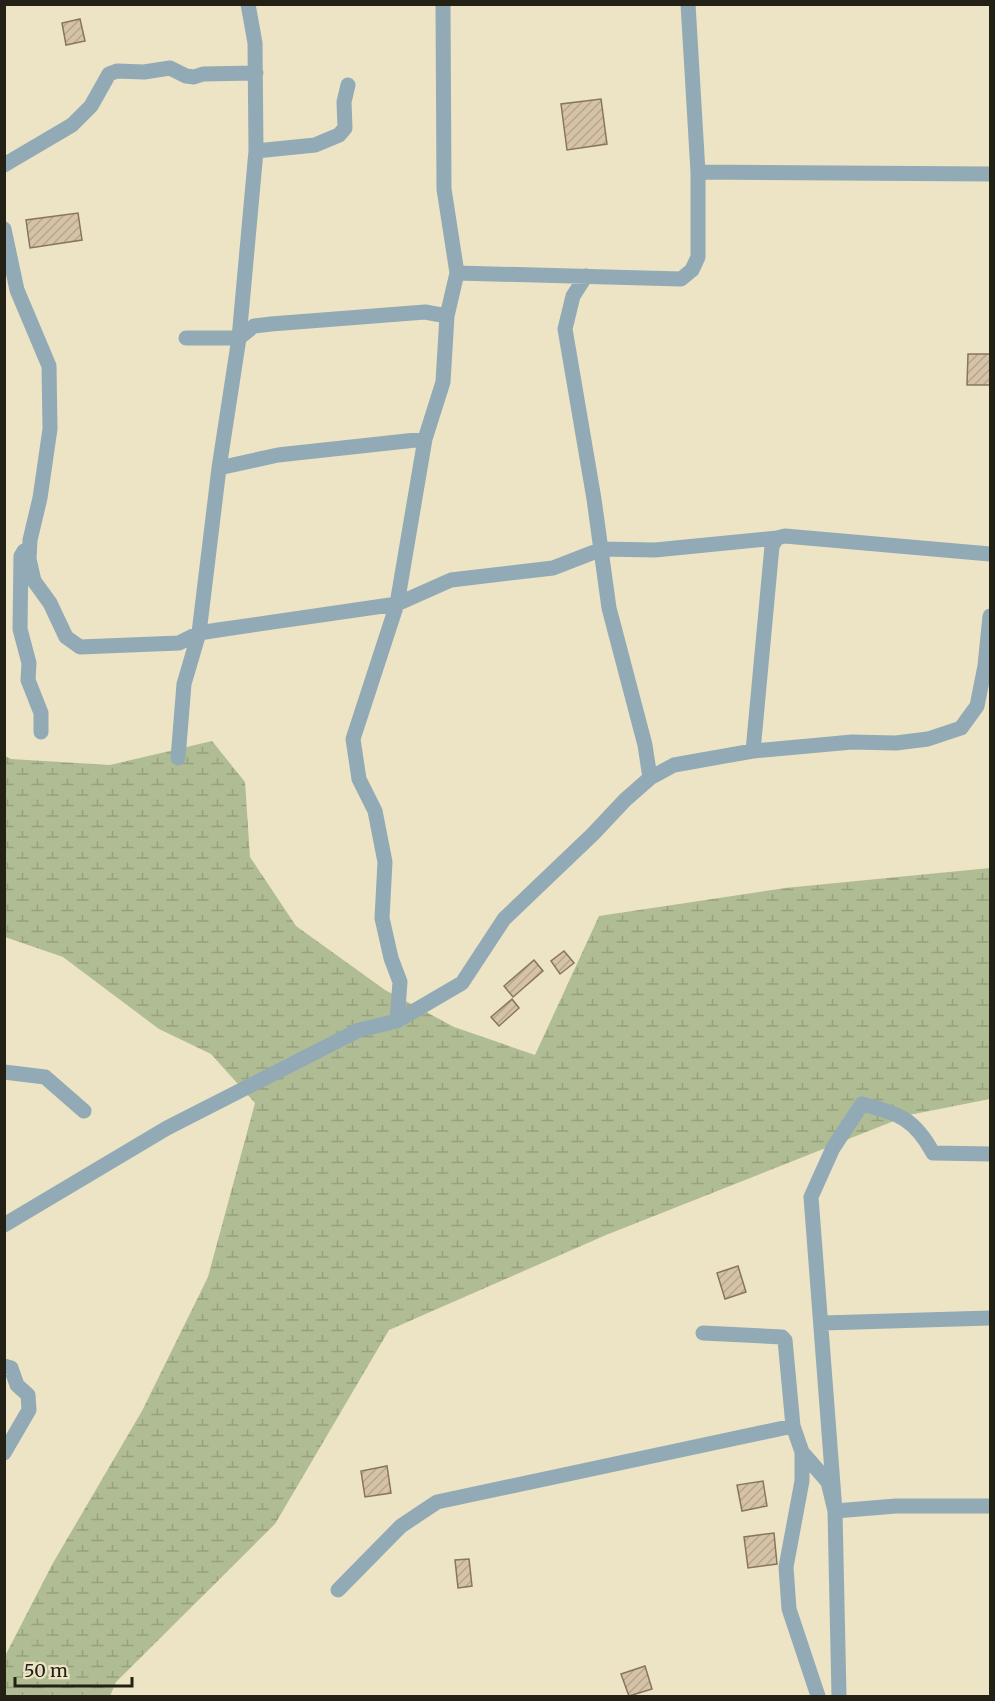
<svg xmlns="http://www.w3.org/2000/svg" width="995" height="1701" font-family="Merriweather,serif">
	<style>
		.wetland { fill: url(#wetland-marsh) }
		.building { fill: url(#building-hatch); stroke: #87765d; stroke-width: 1.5 }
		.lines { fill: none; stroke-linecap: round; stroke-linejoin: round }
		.street { stroke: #92aab5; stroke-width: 15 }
	</style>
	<defs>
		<pattern id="wetland-marsh" width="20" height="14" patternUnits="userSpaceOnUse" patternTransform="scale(1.5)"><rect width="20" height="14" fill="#b0bc93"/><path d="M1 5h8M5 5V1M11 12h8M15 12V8" fill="none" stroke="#97a17e"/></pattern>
		<pattern id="building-hatch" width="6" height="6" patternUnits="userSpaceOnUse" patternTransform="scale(1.5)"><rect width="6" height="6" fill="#d5c2a7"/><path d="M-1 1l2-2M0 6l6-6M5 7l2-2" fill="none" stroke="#b7a68f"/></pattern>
	</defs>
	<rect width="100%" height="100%" fill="#ece4c5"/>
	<!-- wetland -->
	<path class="wetland" d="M212,741L245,782L250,857L296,926L385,990L454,1027L535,1055L599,916L785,888L990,868V1099L909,1115L606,1235L389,1330L275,1524L116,1682L110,1696H5L4,1658L53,1563L142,1411L208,1277L255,1103L211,1054L159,1029L63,957L5,937V756L11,759L110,765Z"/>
	<!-- building -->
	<path class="building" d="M80,19L85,41L66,45L62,23Z
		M601,99L607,144L567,150L561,104Z
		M78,213L82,240L30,248L26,220Z
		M968,354H990V385H967Z
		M564,951L574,963L560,974L551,961Z
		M534,960L543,971L513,997L504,986Z
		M512,999L519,1008L499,1026L491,1017Z
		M738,1266L746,1292L725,1299L717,1273Z
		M387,1466L391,1493L365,1497L361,1471Z
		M763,1481L767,1506L742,1511L737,1485Z
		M774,1533L777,1564L748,1568L744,1537Z
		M469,1559L472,1586L458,1588L455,1560Z
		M645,1666L652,1689L629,1696L621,1674Z"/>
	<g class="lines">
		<!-- street -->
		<path class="street" d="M256,151L315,145L339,135L345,128L344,102L348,85
			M4,165L72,125L91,106L109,74L117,71L144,72L170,68L186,76L194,77L203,74L256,73
			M698,172L990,174
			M4,229L17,290L49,366L50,429L40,498L30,540L29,559L34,581L50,603L66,637L80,647L179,643L199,633L218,630L397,604L451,580L553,568L602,549L655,550L777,538
			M457,273L681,279L692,270L698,257V172L688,4
			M586,276L573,296L565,329L594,499L609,608L645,745L650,778
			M186,338H239L254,326L271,324L425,312L447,316
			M219,468L278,455L425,439
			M24,551L21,556L20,629L29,663L28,680L41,713V732
			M753,751L772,546L777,538L785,536L990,554
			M178,758L184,684L199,633L219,468L239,338L256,151L255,43L248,4
			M397,1021L400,982L391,958L382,918L385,862L375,811L359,779L353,739L397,604L425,439L443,382L447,316L457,273L444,189L443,4
			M4,1072L45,1077L84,1111
			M4,1225L167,1128L359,1030L397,1021L462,983L504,919L593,834L625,800L650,778L674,765L753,751L852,742L896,743L928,739L961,728L977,706L985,666L990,616
			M823,1323L990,1318
			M703,1333L782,1337L785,1340L793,1426L802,1452V1481L786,1567L789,1609L818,1696
			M4,1366L11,1368L17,1385L28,1395L29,1410L4,1453
			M802,1452L828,1482L835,1511L896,1506H990
			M338,1590L401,1526L437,1502L793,1426
			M839,1696L835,1511L811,1197L833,1148L862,1104C899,1114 914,1118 933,1153L990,1154"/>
	</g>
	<!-- border -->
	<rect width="995" height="1701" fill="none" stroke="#232015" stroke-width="12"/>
	<!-- scale -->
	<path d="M15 1677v9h117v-9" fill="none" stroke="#232015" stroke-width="3"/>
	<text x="24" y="1677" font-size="18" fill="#232015" stroke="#ece4c5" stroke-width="4.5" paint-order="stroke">50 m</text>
</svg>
